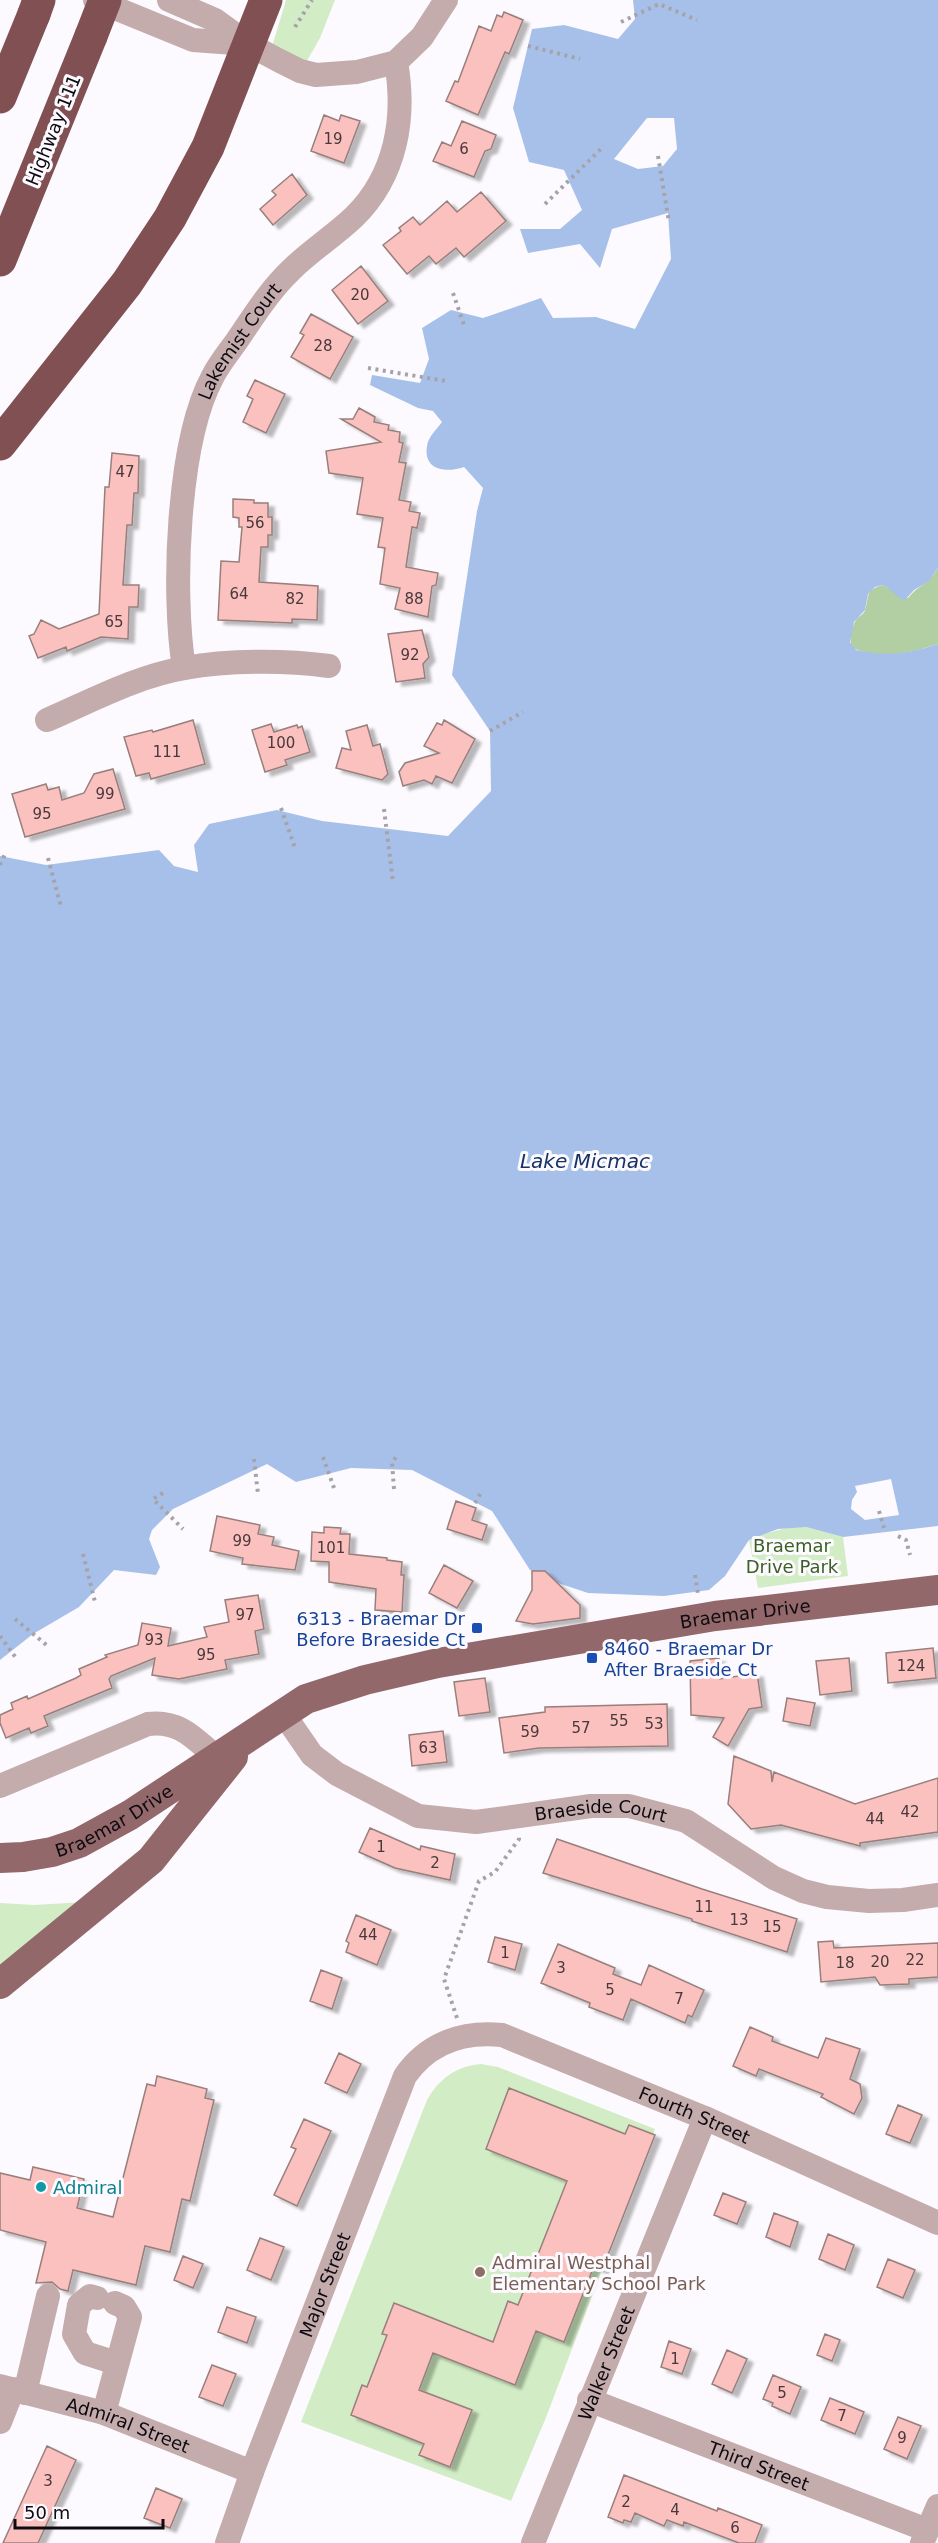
<svg xmlns="http://www.w3.org/2000/svg" width="938" height="2543" font-family="'DejaVu Sans',sans-serif">
	<style>
		.green { fill: #d2edc5 }
		.forest { fill: #b2cfa4 }
		.water { fill: #a7c0ea; fill-rule: evenodd }
		.pier { fill: #fcfafe }
		.building { fill: #fac1be; stroke: #987f7d; stroke-width: 1.5; filter: url(#shadow) }
		.lines { fill: none; stroke-linecap: round; stroke-linejoin: round }
		.path { stroke: #a6a3a8; stroke-width: 4; stroke-dasharray: 3 4.5; stroke-linecap: butt }
		.minor { stroke: #c4abac; stroke-width: 24 }
		.major { stroke: #93686a; stroke-width: 30 }
		.highway { stroke: #805053; stroke-width: 33 }
		.highway-bridge { stroke: #805053; stroke-width: 33 }
		.transit-dot { fill: #1a4fb4; stroke: #fcfafe; stroke-width: 2 }
		.culture-dot { fill: #0f9aa8; stroke: #fcfafe; stroke-width: 2 }
		.education-dot { fill: #8d6e63; stroke: #fcfafe; stroke-width: 2 }
		.labels { text-anchor: middle; dominant-baseline: central; stroke-width: 6; stroke-linejoin: round; paint-order: stroke }
		.number-label { font-size: 15px; fill: #49383c }
		.street-label { font-size: 18px; fill: #0e0a11; stroke: #fcfafe }
		.park-label { font-size: 18px; fill: #3b5f25; stroke: #fcfafe }
		.transit-label { font-size: 18px; fill: #164399; stroke: #fcfafe; text-anchor: end }
		.culture-label { font-size: 18px; fill: #0d838f; stroke: #fcfafe; text-anchor: start }
		.education-label { font-size: 18px; fill: #785e54; stroke: #fcfafe; text-anchor: start }
		.water-label { font-size: 20px; font-style: italic; fill: #173365; stroke: #fcfafe }
	</style>
	<defs>
		<filter id="shadow"><feDropShadow dx="6" dy="4" stdDeviation="1.5" flood-color="#0004"/></filter>
	</defs>
	<rect width="100%" height="100%" fill="#fcfafe"/>
	<!-- green -->
	<path class="green" d="M286,0H335L320,38L304,66L271,50Z
		M790,1527H806L843,1537L848,1576L758,1588L749,1540L760,1535Z
		M84,1902L0,1977V1903L34,1905Z
		M481,2064L498,2067L655,2129L547,2415L511,2501L301,2422L427,2100C439,2079 456,2066 481,2064Z"/>
	<!-- forest -->
	<path class="forest" d="M938,568V644C910,653 881,661 853,648C848,640 851,628 856,620C858,616 864,615 865,610C870,595 864,590 883,585L908,598C917,586 930,583 938,568Z"/>
	<!-- water -->
	<path class="water" d="M633,0H938V568L929,581L914,590L905,600C896,598 891,588 883,585L875,587L868,594L865,610L854,622L850,642L856,650C888,657 907,654 938,644V1526L843,1537L806,1527L778,1529L749,1540L725,1576L709,1590L664,1596L588,1593L561,1584L530,1570L492,1511L412,1470L351,1468L296,1482L267,1464L173,1509L152,1530L149,1539L160,1567L156,1575L114,1570L79,1607L33,1634L0,1660V856L46,865L159,850L174,866L198,872L194,845L209,824L277,810L322,821L448,836L491,791L490,731L452,675L477,511L483,488L464,467C447,473 423,471 427,446C428,437 437,429 442,422L433,411L418,408L370,385L372,375L420,383L429,359L422,328L451,310L483,318L541,298L553,318L596,317L635,329L671,259L668,213L612,229L600,268L580,244L528,253L520,229H560L582,210L564,170L529,162L513,108L532,29L564,25L618,39L635,19ZM647,118H674L677,149L663,166L638,169L614,159Z"/>
	<!-- pier -->
	<path class="pier" d="M891,1479L899,1515L865,1520L851,1509L852,1500L857,1492L855,1486Z"/>
	<!-- building -->
	<path class="building" d="M504,12L523,20L509,54L505,52L478,115L446,101L455,81L458,82L479,26L491,31L497,15L502,17Z
		M324,115L339,121L341,115L360,121L344,163L311,151Z
		M462,121L496,135L491,149L485,151L474,177L433,161L442,142L451,146Z
		M292,174L307,195L273,225L260,209L276,195L272,191Z
		M481,192L506,221L464,257L456,248L436,264L429,256L407,274L383,245L401,231L399,228L413,217L420,225L447,201L457,212Z
		M361,266L388,301L358,324L332,290Z
		M311,314L353,337L330,379L291,357L304,335L300,333Z
		M255,380L285,394L266,433L243,422L253,399L247,396Z
		M359,408L375,417L374,422L389,425L388,430L400,432L399,442L403,443L399,462L406,463L399,500L411,502L409,511L420,513L417,528L412,527L406,567L438,573L436,585L432,586L428,617L395,609L400,588L380,584L385,548L378,547L383,518L357,514L363,478L329,473L326,451L381,442L341,419H353Z
		M112,453L139,456L138,493H134L132,525H127L123,585H139L138,607H129L128,639L101,637L67,651L66,647L38,658L29,636L34,634L41,620L59,629L99,614L105,487H109Z
		M233,499L254,500V503H268V517H272V535H268V547H261L259,582L318,586L317,620L292,619V623L218,620L221,561L239,562L242,527H239V518L233,517Z
		M422,630L429,657L423,664L425,678L396,682L388,634Z
		M193,720L205,764L151,779L149,773L136,776L124,737L152,730L153,732Z
		M444,720L475,739L452,783L436,776L432,784L424,780L403,786L399,772L405,763L439,753L424,746L437,723L442,725Z
		M271,724L274,732L297,725L298,728L302,726L310,752L285,760L287,765L265,772L252,730Z
		M367,725L373,746L380,744L388,774L382,780L336,768L342,748L351,750L346,731Z
		M113,769L125,809L25,837L12,794L46,784L48,790L59,787L62,800L84,793L94,774Z
		M456,1501L476,1508L472,1520L487,1525L482,1540L447,1529Z
		M217,1516L260,1525L258,1534L274,1537L272,1545L299,1551L295,1570L242,1564L243,1558L210,1551Z
		M324,1527L341,1528L340,1534H350L349,1554L387,1558V1560L402,1562L401,1575H404L402,1612L375,1610L376,1589L329,1582V1562L311,1561L312,1532L324,1533Z
		M444,1565L473,1581L457,1608L429,1593Z
		M532,1571H545L580,1605V1618L533,1624L516,1621L532,1590Z
		M258,1595L264,1629L255,1631L259,1654L225,1660L227,1669L179,1679L152,1675L155,1658L111,1676L109,1679L112,1688L44,1716L48,1726L31,1733L29,1728L6,1738L0,1723V1715L13,1709L11,1703L27,1696L28,1699L76,1678L81,1675L79,1669L107,1657L105,1655L138,1645L142,1623L171,1628L168,1646L207,1637L204,1627L229,1622L225,1600Z
		M933,1648L936,1678L888,1683L886,1653Z
		M719,1658L720,1679L757,1673L762,1707L749,1709L728,1746L713,1737L724,1718L691,1715L690,1661Z
		M849,1658L852,1691L820,1695L816,1661Z
		M485,1678L490,1712L459,1716L454,1682Z
		M787,1698L815,1703L810,1726L783,1721Z
		M667,1704L668,1746L539,1748L504,1753L499,1718L545,1712V1707Z
		M443,1731L447,1762L412,1766L409,1735Z
		M734,1756L771,1771L772,1782L774,1772L855,1804L938,1778V1832L860,1843V1846L781,1825L751,1829L728,1804Z
		M370,1828L420,1850L421,1846L455,1854L450,1880L395,1868L359,1852Z
		M557,1839L702,1889L797,1919L787,1952L692,1921V1919L543,1873Z
		M356,1915L391,1930L377,1965L346,1952L349,1943L346,1941Z
		M495,1937L522,1944L515,1970L488,1962Z
		M833,1941L834,1948L938,1943V1977L909,1979V1984L880,1985L875,1977L821,1982L818,1942Z
		M558,1944L615,1968L613,1974L641,1985L649,1965L704,1990L692,2017L688,2015L685,2023L631,1999L623,2020L589,2007L590,2003L541,1983Z
		M321,1970L342,1978L332,2009L310,2001Z
		M750,2027L773,2037L772,2041L818,2058L826,2038L860,2049L850,2079L860,2084L862,2098L854,2114L821,2097L823,2094L759,2069L756,2076L733,2066Z
		M339,2053L361,2064L347,2093L325,2083Z
		M157,2076L207,2089L205,2098L214,2100L190,2201L182,2199L170,2252L145,2246L136,2285L73,2270L68,2291L60,2289L52,2282L36,2283L46,2242L0,2230V2173L30,2180L33,2167L84,2179L77,2208L113,2217L147,2084L155,2086Z
		M509,2088L625,2134L629,2125L655,2135L602,2270L594,2266L564,2342L536,2331L515,2385L433,2353L419,2390L472,2410L450,2467L419,2455L424,2444L351,2415L362,2385L367,2387L387,2335L382,2334L394,2303L493,2342L508,2301L518,2305L567,2181L486,2149Z
		M898,2105L922,2115L910,2143L886,2134Z
		M304,2119L331,2131L297,2206L274,2195L296,2149L291,2147Z
		M723,2193L746,2202L737,2224L714,2215Z
		M774,2213L798,2222L790,2247L766,2237Z
		M828,2234L854,2245L845,2270L819,2259Z
		M260,2238L284,2247L271,2280L247,2270Z
		M183,2256L203,2264L193,2288L174,2280Z
		M888,2259L915,2270L903,2298L877,2287Z
		M227,2307L256,2317L247,2343L218,2332Z
		M825,2334L840,2340L832,2361L817,2355Z
		M669,2341L691,2349L682,2374L661,2367Z
		M727,2350L747,2359L732,2393L712,2384Z
		M212,2365L236,2374L223,2406L199,2397Z
		M773,2375L801,2387L790,2414L772,2406L773,2403L763,2399Z
		M830,2398L864,2412L855,2434L821,2420Z
		M898,2417L921,2426L907,2459L884,2449Z
		M47,2446L76,2460L38,2543H3Z
		M624,2475L717,2511L718,2508L762,2525L755,2543H739L684,2522L683,2526L667,2520L664,2526L635,2513L631,2522L624,2520L623,2523L608,2517Z
		M156,2488L182,2499L170,2528L144,2518Z"/>
	<g class="lines">
		<!-- path -->
		<path class="path" d="M621,22L659,4L697,20
			M295,27L312,0
			M528,46L580,59
			M658,156L669,222
			M545,204L604,146
			M453,293L464,325
			M368,368L446,381
			M490,731L523,712
			M281,808L295,848
			M384,809L393,882
			M48,858L61,907
			M0,865L5,854
			M323,1457L334,1488
			M254,1459L258,1494
			M394,1489L392,1462L398,1455
			M163,1493L153,1499L183,1529
			M475,1503L482,1491
			M879,1511L884,1528
			M898,1536L906,1540L910,1555
			M83,1554L95,1602
			M695,1575L698,1594
			M15,1619L49,1647
			M0,1636L16,1658
			M457,2018L444,1979L479,1881L495,1872L519,1839V1836"/>
		<!-- minor -->
		<g class="minor">
			<path d="M95,0L193,40L248,44"/>
			<path d="M169,0L215,20L248,44L278,60L300,71L316,75L357,72L396,62L422,37L446,0"/>
			<path id="s1" d="M184,668C172,594 177,442 213,376C219,364 228,353 236,342C253,317 269,291 291,270C310,251 334,236 354,217C396,176 406,118 396,62"/>
			<path d="M47,720C91,701 137,676 185,668C228,660 285,660 329,666"/>
			<path id="s2" d="M283,1713L312,1755L337,1774L418,1816L476,1822L591,1806H629L686,1821L774,1878L803,1891L827,1897L869,1901L903,1900L938,1895"/>
			<path d="M0,1786L148,1724C180,1720 195,1739 217,1758"/>
			<path d="M97,2298L90,2296L79,2305L74,2334L85,2353L116,2363"/>
			<path id="s3" d="M0,2386L104,2413L252,2472"/>
			<path d="M25,2393L48,2296"/>
			<path id="s4" d="M589,2400L927,2530"/>
			<path d="M104,2413L130,2317L124,2307L115,2303"/>
			<path d="M0,2422L13,2389"/>
			<path id="s5" d="M227,2543L252,2472L405,2076C428,2043 463,2031 502,2035L705,2118L938,2223"/>
			<path id="s6" d="M533,2543L705,2118"/>
			<path d="M922,2543L938,2506"/>
		</g>
		<!-- major -->
		<g class="major">
			<path id="s7" d="M0,1858L23,1857L52,1852L79,1843L130,1815L306,1699L365,1680L438,1663L715,1616L938,1590"/>
			<path d="M0,1984L151,1860L233,1757"/>
		</g>
		<!-- highway -->
		<path class="highway" d="M0,97L34,14
			M0,260L91,36
			M0,444L127,283L170,218L208,147L266,0"/>
		<!-- highway-bridge -->
		<path class="highway-bridge" d="M34,14L39,0
			M91,36L105,0"/>
	</g>
	<!-- markers -->
	<g class="transit-dot">
		<rect x="471" y="1622" width="12" height="12" rx="3"/>
		<rect x="586" y="1652" width="12" height="12" rx="3"/>
	</g>
	<circle class="culture-dot" cx="41" cy="2187" r="6"/>
	<circle class="education-dot" cx="480" cy="2272" r="6"/>
	<g class="labels">
		<!-- number labels -->
		<g class="number-label">
			<text x="333" y="139">19</text>
			<text x="464" y="149">6</text>
			<text x="360" y="295">20</text>
			<text x="323" y="346">28</text>
			<text x="125" y="472">47</text>
			<text x="255" y="523">56</text>
			<text x="239" y="594">64</text>
			<text x="295" y="599">82</text>
			<text x="414" y="599">88</text>
			<text x="114" y="622">65</text>
			<text x="410" y="655">92</text>
			<text x="281" y="743">100</text>
			<text x="167" y="752">111</text>
			<text x="105" y="794">99</text>
			<text x="42" y="814">95</text>
			<text x="242" y="1541">99</text>
			<text x="331" y="1548">101</text>
			<text x="245" y="1615">97</text>
			<text x="154" y="1640">93</text>
			<text x="206" y="1655">95</text>
			<text x="911" y="1666">124</text>
			<text x="619" y="1721">55</text>
			<text x="654" y="1724">53</text>
			<text x="581" y="1728">57</text>
			<text x="530" y="1732">59</text>
			<text x="428" y="1748">63</text>
			<text x="910" y="1812">42</text>
			<text x="875" y="1819">44</text>
			<text x="381" y="1847">1</text>
			<text x="435" y="1863">2</text>
			<text x="704" y="1907">11</text>
			<text x="739" y="1920">13</text>
			<text x="772" y="1927">15</text>
			<text x="368" y="1935">44</text>
			<text x="505" y="1953">1</text>
			<text x="915" y="1960">22</text>
			<text x="880" y="1962">20</text>
			<text x="845" y="1963">18</text>
			<text x="561" y="1968">3</text>
			<text x="610" y="1990">5</text>
			<text x="679" y="1999">7</text>
			<text x="675" y="2359">1</text>
			<text x="782" y="2393">5</text>
			<text x="842" y="2416">7</text>
			<text x="902" y="2438">9</text>
			<text x="48" y="2481">3</text>
			<text x="626" y="2502">2</text>
			<text x="675" y="2510">4</text>
			<text x="735" y="2528">6</text>
		</g>
		<!-- street labels -->
		<g class="street-label">
			<text transform="translate(53 130) rotate(-68)">Highway 111</text>
			<text stroke="none"><textPath href="#s1" startOffset="340">Lakemist Court</textPath></text>
			<text stroke="none"><textPath href="#s7" startOffset="798">Braemar Drive</textPath></text>
			<text stroke="none"><textPath href="#s2" startOffset="358">Braeside Court</textPath></text>
			<text stroke="none"><textPath href="#s7" startOffset="122">Braemar Drive</textPath></text>
			<text stroke="none"><textPath href="#s5" startOffset="819">Fourth Street</textPath></text>
			<text stroke="none"><textPath href="#s5" startOffset="276">Major Street</textPath></text>
			<text stroke="none"><textPath href="#s6" startOffset="194">Walker Street</textPath></text>
			<text stroke="none"><textPath href="#s3" startOffset="134">Admiral Street</textPath></text>
			<text stroke="none"><textPath href="#s4" startOffset="182">Third Street</textPath></text>
		</g>
		<!-- park labels -->
		<g class="park-label">
			<text x="792" y="1545">Braemar<tspan x="792" dy="21">Drive Park</tspan></text>
		</g>
		<!-- transit labels -->
		<g class="transit-label">
			<text x="465" y="1618">6313 - Braemar Dr<tspan x="465" dy="21">Before Braeside Ct</tspan></text>
			<text x="604" y="1648" text-anchor="start">8460 - Braemar Dr<tspan x="604" dy="21">After Braeside Ct</tspan></text>
		</g>
		<!-- culture labels -->
		<g class="culture-label">
			<text x="53" y="2187">Admiral</text>
		</g>
		<!-- education labels -->
		<g class="education-label">
			<text x="492" y="2262">Admiral Westphal<tspan x="492" dy="21">Elementary School Park</tspan></text>
		</g>
		<!-- water labels -->
		<g class="water-label">
			<text x="585" y="1161">Lake Micmac</text>
		</g>
	</g>
	<!-- scale -->
	<path d="M15 2519v9h148v-9" fill="none" stroke="#0e0a11" stroke-width="3"/>
	<text x="24" y="2519" font-size="18" fill="#0e0a11" stroke="#fcfafe" stroke-width="4.5" paint-order="stroke">50 m</text>
</svg>
